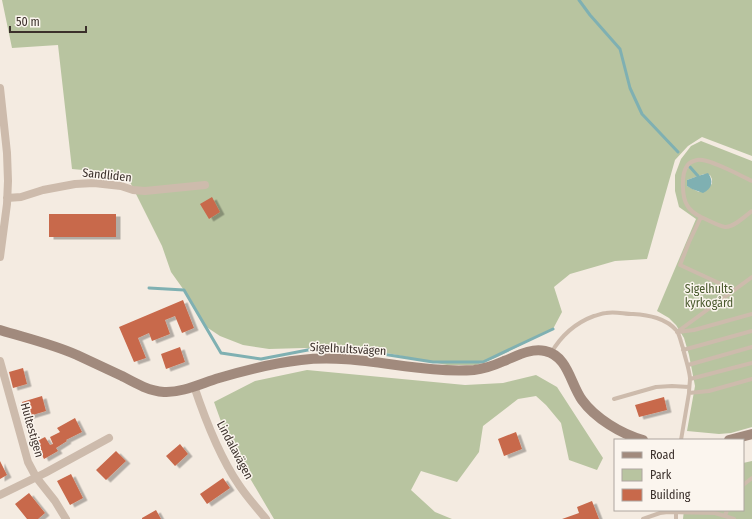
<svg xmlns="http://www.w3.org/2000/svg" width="752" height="519" font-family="'Fira Sans Condensed',sans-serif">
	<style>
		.green { fill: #b8c4a0; fill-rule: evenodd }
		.water { fill: #7fb0b2 }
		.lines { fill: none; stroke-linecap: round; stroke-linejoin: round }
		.stream { stroke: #7fb0b2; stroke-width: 3 }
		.building { fill: #c8694b; filter: url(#shadow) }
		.lane { stroke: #cdbbac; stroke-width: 4 }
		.street { stroke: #cdbbac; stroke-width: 8 }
		.secondary { stroke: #a18a7d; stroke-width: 10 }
		.labels { text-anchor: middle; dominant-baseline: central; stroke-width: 3; stroke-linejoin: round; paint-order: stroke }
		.street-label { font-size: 12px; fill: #3b302b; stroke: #fbf5ee }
		.park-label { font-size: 12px; fill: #4a5a2e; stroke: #fbf5ee }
	</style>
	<defs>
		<filter id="shadow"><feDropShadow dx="4.5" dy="2.5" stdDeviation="0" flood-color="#0004"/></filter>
	</defs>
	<rect width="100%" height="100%" fill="#f4ebe1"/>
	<!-- green -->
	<path class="green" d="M2,0H752V156L702,137L688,146L675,160L647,259L615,261L570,274L554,287L562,312L553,329L495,358L476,365H447L382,352L304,348L269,349L243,345L220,336L205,326L191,300L171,272L162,246L126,174L72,169L58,45L12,48Z
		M701,141L752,161V427L731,433L719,434L687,431L695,386L689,355L684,338L676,325L669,318L657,311L696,219L679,207L675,191V175L681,159L691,146ZM704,174L710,175L712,179V184L699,192L687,186V180Z
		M307,370L465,385L503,383L536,375L557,387L603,458L597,470L569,460L561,423L546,405L536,396L518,399L483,426L479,452L457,482L421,471L411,490L435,512L452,519H274L228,441L214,402L255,381Z
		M752,461V519H683L684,510H743V463Z"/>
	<!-- water -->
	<path class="water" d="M708,173C714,181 712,189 703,193L692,189L687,186V180L698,176Z"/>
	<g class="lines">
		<!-- stream -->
		<path class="stream" d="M579,0L590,15L620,49L630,88L642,114L678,152
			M690,167L698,176
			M149,288L184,290L221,353L261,359L313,349L370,352L433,362H483L553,329"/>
	</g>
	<!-- building -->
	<path class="building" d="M212,197L220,212L209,219L200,204Z
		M49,214H116V237H49Z
		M183,300L194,328L182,333L175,316L165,320L170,334L152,341L149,333L138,338L146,358L134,362L119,327Z
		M180,347L185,362L166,369L161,354Z
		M23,368L27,384L13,388L9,372Z
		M42,396L46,411L26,417L22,402Z
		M664,397L667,410L639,417L635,405Z
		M75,418L82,432L66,440L67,441L56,448L58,451L44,459L40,451L41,450L37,441L45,437L50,445L53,444L50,437L60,432L57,428Z
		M516,432L522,449L504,456L498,439Z
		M180,444L188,454L175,466L166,456Z
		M116,451L126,461L106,480L96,470Z
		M0,461L7,475L0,479Z
		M71,474L83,498L70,505L57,481Z
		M223,478L230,488L207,504L200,494Z
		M29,493L45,513L38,519H27L15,504Z
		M592,501L599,519H562L579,513L577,507Z
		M156,510L161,519H142V518Z"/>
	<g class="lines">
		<!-- lane -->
		<path class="lane" d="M701,217C708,220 718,226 725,227C733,228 745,216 752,211
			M734,290L680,265L689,242L701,217C695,214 690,211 687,205C682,197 681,174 687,166C689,162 693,161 697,160C709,158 741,176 752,181
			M677,332L752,277
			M678,332L694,330L752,314
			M683,350L752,331
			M551,353C561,336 575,323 594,316C598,315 602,313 606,313C615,311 624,314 633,314C649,315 666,318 677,331C680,336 681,343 683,348C685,358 689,368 690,378C690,383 689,388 689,393L709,391L752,379
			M688,365L752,347
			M690,379L752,363
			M614,399L656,387L672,386L689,387
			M681,440L689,393
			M743,485L752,478
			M676,510V519
			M725,516L727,510
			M643,519L660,513L668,512L715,513L734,519"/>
		<!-- street -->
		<path class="street" d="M0,88L7,153L8,181L7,204L0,257
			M7,198L21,197L43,190L75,184L94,183L121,186L133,190L145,191L205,185
			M0,361L28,462L36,477L55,501L66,519
			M194,386C205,419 219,456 239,485C247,497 257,508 266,519
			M0,495L45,473L109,438"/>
		<!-- secondary -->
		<path class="secondary" d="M0,330C26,338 52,344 77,355C92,362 107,369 122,376C135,383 149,391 164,392C182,393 202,383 219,378C246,370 273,363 301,360C359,353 416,374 474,370C484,369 495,365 504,361C517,356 530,348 545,351C568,356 570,383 582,400C595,418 621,434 643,440
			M729,440L752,434"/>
	</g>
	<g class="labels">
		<!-- street labels -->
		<g class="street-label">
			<text transform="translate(107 175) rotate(6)">Sandliden</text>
			<text transform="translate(348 349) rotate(3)">Sigelhultsvägen</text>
			<text transform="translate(32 430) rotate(74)">Hultestigen</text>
			<text transform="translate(235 450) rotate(62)">Lindalavägen</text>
		</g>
		<!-- park labels -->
		<g class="park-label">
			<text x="709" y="289">Sigelhults<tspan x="709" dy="14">kyrkogård</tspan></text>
		</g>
	</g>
	<!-- legend -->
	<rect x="614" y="439" width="130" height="72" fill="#fbf5ee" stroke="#aea6a0"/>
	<rect x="622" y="452" width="20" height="6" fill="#a18a7d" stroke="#aea6a0"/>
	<text x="650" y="459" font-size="12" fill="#3b302b">Road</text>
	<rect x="622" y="469" width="20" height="12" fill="#b8c4a0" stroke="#aea6a0"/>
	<text x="650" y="479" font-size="12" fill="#3b302b">Park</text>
	<rect x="622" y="489" width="20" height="12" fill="#c8694b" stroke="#aea6a0"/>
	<text x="650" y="499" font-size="12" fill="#3b302b">Building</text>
	<!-- scale -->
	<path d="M10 26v6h76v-6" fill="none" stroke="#3b302b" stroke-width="2"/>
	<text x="16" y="26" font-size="12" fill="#3b302b" stroke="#fbf5ee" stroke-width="3" paint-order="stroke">50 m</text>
</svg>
